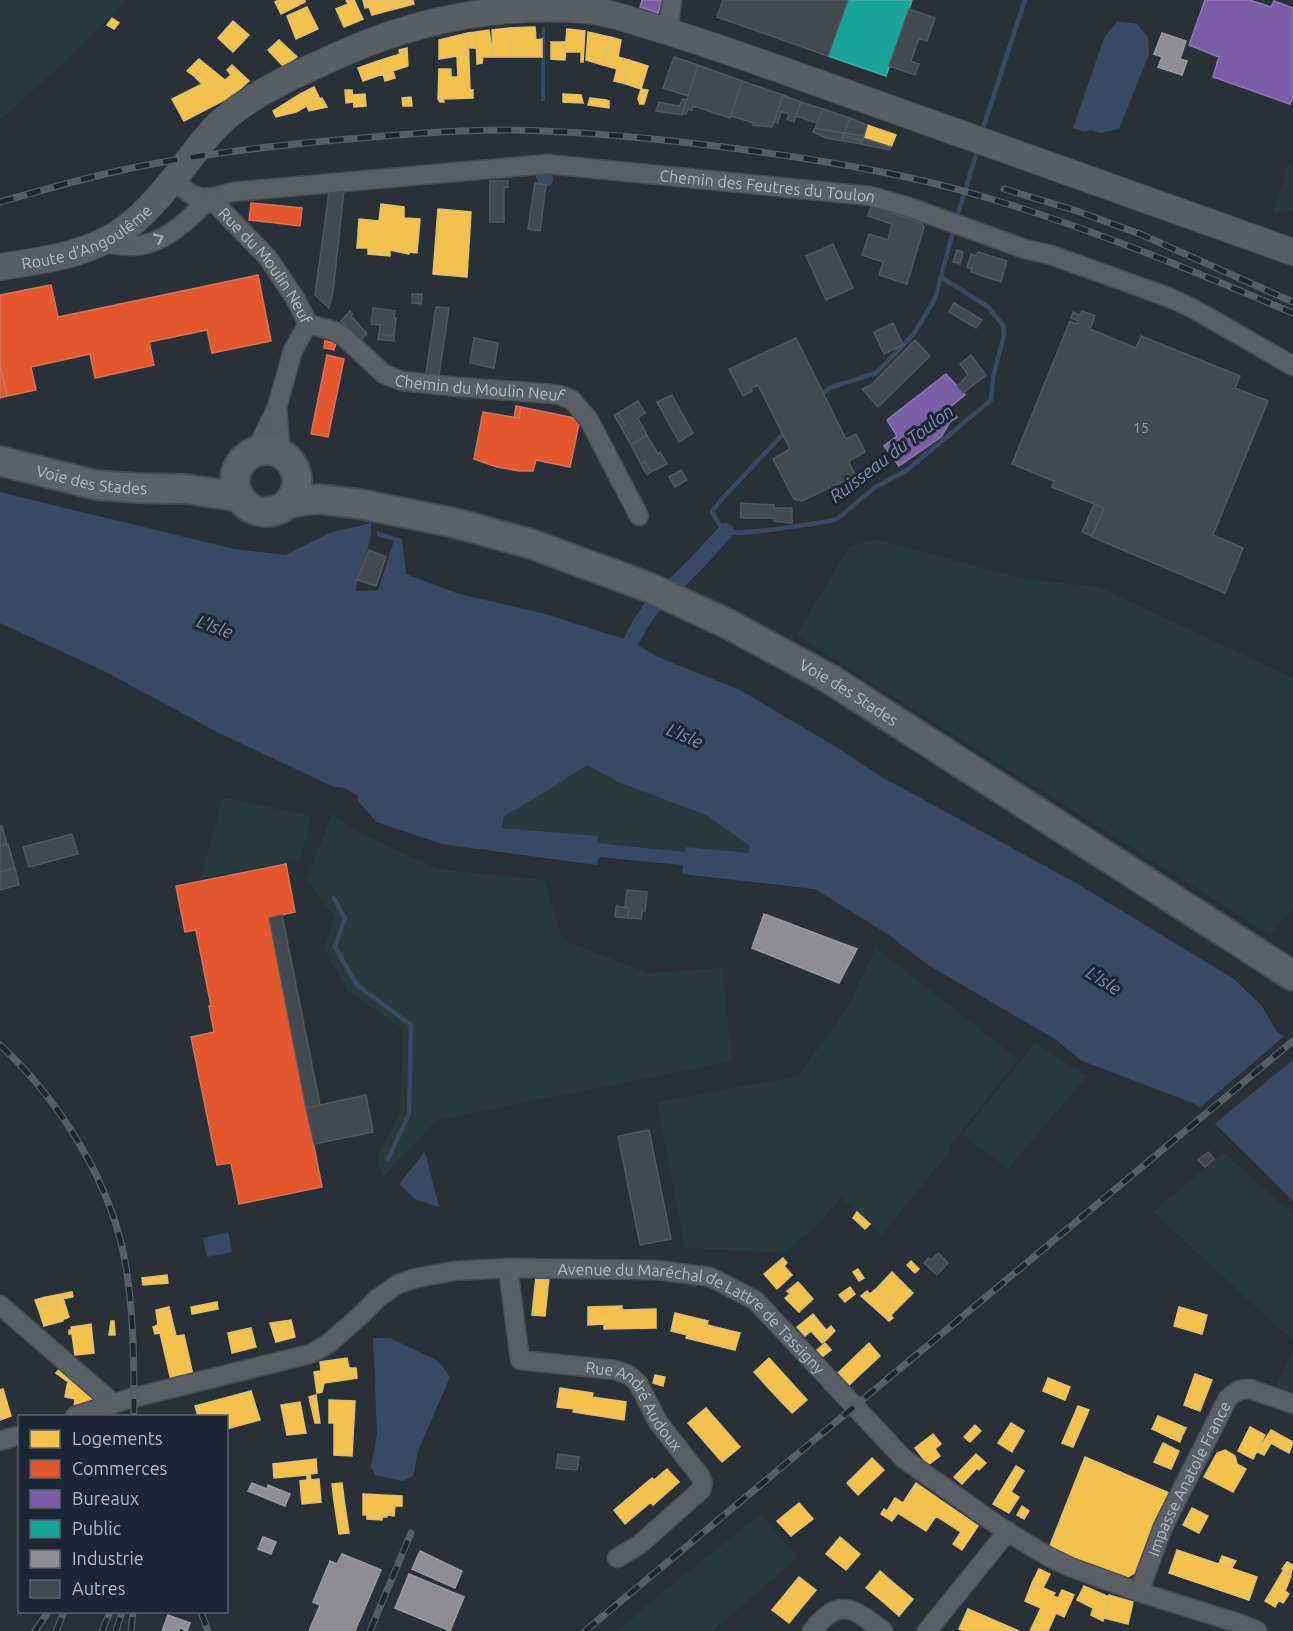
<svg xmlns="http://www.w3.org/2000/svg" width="1293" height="1631" font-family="Ubuntu,sans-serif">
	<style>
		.green { fill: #273a3e }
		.water { fill: #384963; fill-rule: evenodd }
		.pier { fill: #2a3038 }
		.homes { fill: #f2c14e; stroke: #dfc073; stroke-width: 1.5 }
		.shops { fill: #e4572e; stroke: #d6755c; stroke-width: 1.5 }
		.offices { fill: #7b5ea7; stroke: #8c7ab1; stroke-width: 1.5 }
		.public { fill: #17a398; stroke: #46aaa7; stroke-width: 1.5 }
		.industry { fill: #8d8d92; stroke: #999ba2; stroke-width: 1.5 }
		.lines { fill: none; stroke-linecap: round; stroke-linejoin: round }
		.stream { stroke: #384963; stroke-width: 4.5 }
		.canal { stroke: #384963; stroke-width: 16 }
		.building { fill: #444950; stroke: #52575f; stroke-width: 1.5 }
		.street-casing { stroke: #484c53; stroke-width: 21 }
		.secondary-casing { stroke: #484c53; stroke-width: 28 }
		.primary-casing { stroke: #484c55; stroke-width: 32 }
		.street { stroke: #5a5e66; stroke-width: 18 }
		.secondary { stroke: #595d64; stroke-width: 26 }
		.primary { stroke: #5c6168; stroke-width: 28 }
		.rail-casing { stroke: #595d64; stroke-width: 7 }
		.rail { stroke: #1d2633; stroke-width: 4.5; stroke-dasharray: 14; stroke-linecap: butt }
		.oneway { stroke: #a2a9b5 }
		.labels { text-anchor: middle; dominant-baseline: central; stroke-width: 6; stroke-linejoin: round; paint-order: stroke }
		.number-label { font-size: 14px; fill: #989fab }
		.street-label { font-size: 16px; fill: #b4bcc9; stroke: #1d2633 }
		.water-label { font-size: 18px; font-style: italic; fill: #7c92b1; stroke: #1d2633 }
	</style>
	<rect width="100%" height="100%" fill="#2a3038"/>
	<!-- green -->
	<path class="green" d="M0,0H126L71,56L0,120Z
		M1293,159V211L1273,212L1288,165Z
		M875,539L1025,579L1099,587L1293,678V908L1270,935L796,635L850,546Z
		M587,765L618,782L706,815L750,846L748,853L686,847L685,852L597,843L598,836L502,829L504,816L539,796Z
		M227,798L306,815L310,820L301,859L201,878L222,800Z
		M332,813L350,828L437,869L544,880L563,940L648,973L722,968L732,1061L437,1120L383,1177L377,1163L380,1151L401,1111L402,1028L348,991L324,949L334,917L307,880Z
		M876,948L1018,1059L949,1148L951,1150L882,1235L841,1197L820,1223L784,1253L685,1248L657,1102L798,1076L847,1008Z
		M1035,1043L1087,1076L1008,1169L962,1134Z
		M1224,1152L1293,1215V1341L1153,1212Z
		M1293,1352V1395L1275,1387Z
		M761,1514L798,1557L713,1631H618L659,1595Z"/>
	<!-- water -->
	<path class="water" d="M1117,21L1137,24L1148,37L1149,54L1119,129L1101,133L1090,130L1085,132L1073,128L1104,38Z
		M542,27H545V101H541Z
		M0,492L234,549L285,555L332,532L371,523C373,548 358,567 356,591L378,590L394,541L377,536V531L402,539L406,574L459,594L542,613L631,641L658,657L740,690L836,747L880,776L1076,883L1234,979L1262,1006L1277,1032L1293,1041V1201L1195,1104L1080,1060L1055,1039L928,965L889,935L815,889L682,874L683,865L599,857L597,865L442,844L376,822L358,801V796L345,788L334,787L219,733L106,672L0,623ZM587,765L618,782L706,815L750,846L748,853L686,847L685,852L598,843V836L502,828L504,816L539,796Z
		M425,1152L439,1207L415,1199L399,1184Z
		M228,1232L232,1252L207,1257L203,1238Z
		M373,1338H390L438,1361L450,1377L418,1451L413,1476L402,1481L375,1475L371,1467L377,1434Z"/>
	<!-- pier -->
	<path class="pier" d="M1287,1034L1293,1037V1060L1212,1126L1197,1110Z"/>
	<!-- homes -->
	<path class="homes" d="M278,0H305V2L281,14L275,2Z
		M346,0H354L363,19L344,27L336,9L348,4Z
		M363,0H389L391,10L372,15L369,7L365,8Z
		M389,0H413L414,4L391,10Z
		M307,7L318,29L296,39L287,16Z
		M112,18L119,23L114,29L107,25Z
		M233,21L249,35L233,52L218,38Z
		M532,27H535L536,40L542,39V57H511L509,28Z
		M509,28L511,57H493L492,30Z
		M567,29L585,31L583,62H581V52H565Z
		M489,30L493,57H483L482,63L477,64L476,32Z
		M476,32L477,48H468V33Z
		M588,32L610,37L603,65L586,60Z
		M468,33L470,90H473V98L443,99L444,102H440L438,99L439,69H451V77H458L457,56L439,59V40Z
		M610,37L621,40L618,57L629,60L623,83L614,81L617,69L603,65Z
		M279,40L297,57L283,66L268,50Z
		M551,42H566L565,60L551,59Z
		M407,48L408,66L383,74L378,61L400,54L399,50Z
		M199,59L225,80L231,75L227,70L232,65L249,81L232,96L220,84L217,87L200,73L194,76L187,71Z
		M629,60L648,66L641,89L623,83Z
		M378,61L383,74L363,81L358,68Z
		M393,71L395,78L385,81L383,74Z
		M200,73L217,87L220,84L232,96L184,121L172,99L202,84L194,76Z
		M314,87L320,99L307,106L300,94Z
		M641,89L648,90L644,104H640L638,99Z
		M345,90H352L353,102L346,103Z
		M300,94L307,106L296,112L276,117L273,111Z
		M365,94L366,106L354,107L353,95Z
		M563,94L581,95L583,103L563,102Z
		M411,97L412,106H403L402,98Z
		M322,98L327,107L309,111L307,106Z
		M590,98L606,100L609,101V108L588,105Z
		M867,125L896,135L891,147L863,138Z
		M381,204L404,207V218L420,219L417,253L409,252V254L390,250V256L368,254V248H357L359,219L379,221Z
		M438,209L471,212L467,277L433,274Z
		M857,1212L870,1224L865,1229L853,1218Z
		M783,1258L787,1263L784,1266L792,1275L777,1289L764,1274Z
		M911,1261L919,1269L915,1273L907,1265Z
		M858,1269L864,1278L859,1281L853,1272Z
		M892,1272L903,1283L887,1299L877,1288Z
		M167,1275L168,1283L143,1285L142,1278Z
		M536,1277H549L545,1316L532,1315Z
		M798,1282L813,1299L799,1312L785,1298L790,1294L787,1291Z
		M903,1283L913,1293L897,1309L887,1299Z
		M850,1287L855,1294L845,1302L839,1295Z
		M877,1288L897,1309L891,1315L893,1318L889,1321L861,1296L867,1291L870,1294Z
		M72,1292L73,1297L56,1300V1302L49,1304L46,1297Z
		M46,1297L49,1304L38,1308L35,1300Z
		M63,1298L69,1317L62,1320L56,1300Z
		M56,1302L63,1321L44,1326L38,1308Z
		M217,1302L218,1309L192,1314L191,1307Z
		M622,1306V1310L656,1309V1328L604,1329V1324L588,1325V1307Z
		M169,1307L176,1336L184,1335L193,1375L171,1380L160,1333L155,1334L153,1327L158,1325L156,1310Z
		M1179,1307L1207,1315L1202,1334L1174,1326Z
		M675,1313L708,1321L707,1325L740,1333L735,1350L686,1338L687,1335L671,1331Z
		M813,1314L826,1330L822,1334L826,1340L822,1343L811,1331L805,1336L797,1327Z
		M291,1320L295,1337L276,1342L270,1323Z
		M111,1321H114L115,1335H109Z
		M91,1324L94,1353L75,1355L72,1334H69V1330H72L71,1327Z
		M831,1326L835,1331L826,1340L822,1334Z
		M251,1328L256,1347L232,1353L228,1333Z
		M825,1343L831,1350L822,1357L816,1351Z
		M869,1343L880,1356L849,1385L838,1373Z
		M347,1358L349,1368H356L357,1378L324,1383L322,1392L317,1393L314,1372L321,1371L320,1362Z
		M769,1358L788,1379L773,1393L754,1372Z
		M60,1368L69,1375L68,1382L56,1373Z
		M1195,1374L1212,1380L1200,1411L1184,1405Z
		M69,1375L92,1396V1401L74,1408L75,1399L65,1397Z
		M655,1375L665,1377L663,1386L653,1383Z
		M1048,1378L1070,1387L1065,1400L1043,1391Z
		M788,1379L807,1400L792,1413L773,1393Z
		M560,1388L593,1393L592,1397L626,1402L624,1420L573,1412L574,1409L557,1407Z
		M3,1389L11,1416L0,1420V1390Z
		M251,1391L260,1420L226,1429V1416H198L195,1406Z
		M316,1395L320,1423H315L309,1397Z
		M329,1400L355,1401L352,1456L334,1455V1423H329Z
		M300,1402L306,1433L287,1435L281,1405Z
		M1078,1406L1089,1410L1073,1447L1062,1443Z
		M706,1408L740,1447L722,1462L688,1423Z
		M1158,1416L1186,1428L1182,1436L1174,1433L1171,1438L1152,1429Z
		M1011,1423L1024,1431L1012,1452L998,1443Z
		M975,1425L981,1431L970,1442L964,1437Z
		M1250,1427L1265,1435L1253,1459L1238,1451Z
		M1271,1430L1293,1442L1289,1453L1271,1443L1264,1455L1257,1452Z
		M1174,1433L1182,1436L1180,1442L1171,1438Z
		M933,1434L941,1444L935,1449L940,1456L928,1465L915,1448Z
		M1163,1443L1179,1451L1171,1469L1154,1462Z
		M1225,1450L1235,1456L1237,1464L1246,1469L1233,1492L1204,1477L1217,1453Z
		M976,1454L986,1463L979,1470L977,1468L962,1484L954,1477Z
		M1085,1457L1169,1493L1139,1570L1125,1579L1049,1548Z
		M872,1458L884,1470L858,1495L847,1483Z
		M316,1459L317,1473L310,1474L311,1480L319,1479L321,1502L302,1504L300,1481L307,1480V1475L274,1478L273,1464Z
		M1016,1466L1024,1471L1011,1492L1019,1497L1009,1513L993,1504Z
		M667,1469L679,1482L653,1505L651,1502L625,1524L614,1510L652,1478L654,1480Z
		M342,1483L344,1499L334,1501L332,1484Z
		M916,1483L978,1526L962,1550L953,1544L961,1532L936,1516L926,1531L898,1513L892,1521L881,1514L884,1509L887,1511L895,1498L903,1503Z
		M363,1494L402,1496V1506H395L394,1516L387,1515V1517H382V1520L367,1519V1515H363Z
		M344,1499L349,1533L339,1534L334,1501Z
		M799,1503L813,1519L791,1536L777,1521Z
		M1022,1506L1029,1511L1024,1519L1017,1515Z
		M1192,1508L1208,1516L1199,1533L1183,1525Z
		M840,1537L860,1554L846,1570L826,1554Z
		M1177,1550L1257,1577L1249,1600L1169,1573Z
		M1222,1556L1236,1561L1232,1567L1219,1563Z
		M1287,1562L1293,1565L1291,1574L1282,1569Z
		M1039,1569L1050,1574L1043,1588L1032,1583Z
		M880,1571L896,1585L882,1601L866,1588Z
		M1283,1571L1291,1576L1285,1591L1289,1594L1283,1603L1279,1600L1275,1607L1265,1601Z
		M799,1577L816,1590L802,1607L786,1593Z
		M1032,1583L1055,1593L1053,1596L1058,1598L1062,1590L1074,1595L1064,1617L1056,1613L1048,1631H1030L1041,1608L1025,1601Z
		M896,1585L913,1599L899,1616L882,1601Z
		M1084,1586L1109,1597L1103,1621L1091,1615L1093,1608L1077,1600Z
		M786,1593L802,1607L789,1623L772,1610Z
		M1109,1595L1133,1602L1128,1624L1104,1618Z
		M968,1609L1019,1631H965L959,1629Z"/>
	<!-- shops -->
	<path class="shops" d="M251,203L302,208L300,226L249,220Z
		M258,275L271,341L212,353L207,330L149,342L154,365L95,378L90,354L31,367L36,390L7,396L0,365V295L51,285L58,317Z
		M325,341L336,343L334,350L324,348Z
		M327,355L344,359L328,437L311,434Z
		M0,365L7,396L0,398Z
		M516,406L521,407L519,418H514Z
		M521,407L580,419L570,467L536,460L533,471H520L497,467L474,459L483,412L519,418Z
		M286,864L295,912L269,918L322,1187L239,1204L231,1163L217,1165L191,1037L214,1032L209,1006H211L196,930L185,932L176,886Z"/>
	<!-- offices -->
	<path class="offices" d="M642,0H662L658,13L640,7Z
		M1205,0H1250L1271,7L1274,1L1293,8V97L1290,104L1213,77L1219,57L1189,45Z
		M946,374L965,395L944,412L945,414L951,410L957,417L950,422L941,437L899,466L884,446L897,436L887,420Z"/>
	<!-- public -->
	<path class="public" d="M848,0H912L886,76L828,56Z"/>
	<!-- industry -->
	<path class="industry" d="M1162,33L1186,41L1180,59L1187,61L1182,75L1158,67L1162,57L1154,54Z
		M764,914L857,949L839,983L752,948Z
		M252,1483L267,1489L268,1485L290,1494L285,1506L248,1491Z
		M263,1537L276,1542L271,1554L258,1549Z
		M420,1551L462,1571L455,1588L412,1569Z
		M342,1554L381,1570L355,1631H309L320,1605L313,1602L330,1561L337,1564Z
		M409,1574L464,1597L450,1631L395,1608Z
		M168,1615L190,1623L187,1631L179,1627V1631H162Z"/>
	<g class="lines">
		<!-- stream -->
		<path class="stream" d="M982,131L1025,0
			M956,220L978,148
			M819,397L829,388L876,373L913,335L935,299L954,228
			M786,431L720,501L712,512C715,518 720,527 726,531C738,537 807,524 825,522L837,519L874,488L907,470L991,400L993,377L1004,335L1003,325L988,307L941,277
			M334,898L345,918L335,947L357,985L411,1025L409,1114L388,1159"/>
		<!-- canal -->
		<path class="canal" d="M543,173L545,179
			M622,660L640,624L653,606L697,563L726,531"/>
	</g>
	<!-- building -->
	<path class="building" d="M723,0H848L828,56L717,17Z
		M909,9L935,18L927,41L919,38L911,61L919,64L915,75L889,66Z
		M674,57L698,65L688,96L663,88Z
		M698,65L742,81L730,118L693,106L692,110L688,109L686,114H682Z
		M742,81L783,95L772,127L753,125L754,123L731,116L730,118Z
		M783,95L801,102L794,122L787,119L789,114L781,111L778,123L774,122Z
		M683,99L687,100L682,115L656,111L659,102L679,106Z
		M801,102L823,109L817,123L796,116Z
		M823,109L850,118L844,133L815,128Z
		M850,118L867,125L864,136L844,133Z
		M815,128L844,133L842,141L826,138L813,132Z
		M844,133L864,136L862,141L843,135Z
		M843,135L862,141L861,144L842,141Z
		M863,138L891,147L890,150L861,144Z
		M490,181H508V187L504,188V222H490Z
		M535,183L546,185L540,231L528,229Z
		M344,190L333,292L329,308L315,295L329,192Z
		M871,206L922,223L924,227L907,284L879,275L883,262L862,255L869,234L888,240L892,224L868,216Z
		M833,244L853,288L826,300L806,256Z
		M957,250L963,252L960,264L953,262Z
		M978,252L1007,261L1001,282L971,272L972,269L967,267L971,254L976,256Z
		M412,294H422L421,304L412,303Z
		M954,303L982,320L976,328L949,312Z
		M436,307L449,308L439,375L426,373Z
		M373,308L395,311L394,318H396L394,336L379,334L380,325L371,324Z
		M350,311L353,314L351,316L367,334L360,340L341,321Z
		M1082,311L1095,316L1090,329L1136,348L1141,336L1240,376L1235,388L1268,401L1213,535L1243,548L1225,593L1092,537L1104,508L1052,487L1054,481L1012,464L1070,321L1077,324L1078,321L1071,318L1073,312L1080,315Z
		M893,323L903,345L884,354L874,332Z
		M379,334L394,336V341L378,339Z
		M474,338L498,343L494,368L470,363Z
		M796,338L846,439L856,434L865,452L849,461L855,476L802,501L794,499L773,459L790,449L758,385L751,388L752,391L743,396L729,369Z
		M915,340L930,356L878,407L862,389L871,385Z
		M971,355L986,375L963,393L957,386L968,375L960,364Z
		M672,395L693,433L679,442L657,402Z
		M638,401L645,413L638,418L647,435L631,445L621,427L625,425L618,413Z
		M618,413L625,425L621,427L614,415Z
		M647,435L658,454L660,452L667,464L651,472L645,461L641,464L631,445Z
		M645,461L651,472L647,475L641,464Z
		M681,470L687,480L675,487L669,477Z
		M741,503L774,505V508H792V523L774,521V518H741Z
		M1094,504L1104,508L1092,536L1082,532Z
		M369,550L386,557L376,586L357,580Z
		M0,826H2L7,844L0,846Z
		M72,834L78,854L29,867L23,847Z
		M8,844L15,868L0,872V846Z
		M15,868L19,885L0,890V872Z
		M627,890L647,892L645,911H642L641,919L628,918L629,908L625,907Z
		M616,906L629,908L628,918L615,917Z
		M282,915L320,1105L306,1108L269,918Z
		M366,1095L373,1132L314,1144L306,1108Z
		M649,1130L671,1239L640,1245L618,1136Z
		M1208,1152L1214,1159L1205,1167L1198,1160Z
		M938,1253L948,1263L937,1275L924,1263L929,1258L931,1260Z
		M558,1454L579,1457L577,1470L556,1468Z"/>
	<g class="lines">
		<!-- street casing -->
		<g class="street-casing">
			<g id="street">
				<path d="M668,32L672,0"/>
				<path id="s1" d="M175,178C192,203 206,200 232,192L547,164L870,196L906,206L1025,249L1051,255L1168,297L1192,308L1293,366"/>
				<path id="s2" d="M210,198L268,258L295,298L308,324L293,350L277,407L255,452"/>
				<path d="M102,243C111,244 121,246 130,246C163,247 189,219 210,198"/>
				<path id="s3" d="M308,324L334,331L344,337L384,374L402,381L458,387L542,393L560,395L572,400L589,420L639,516"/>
				<path d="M277,409L281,453"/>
				<path id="s4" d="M508,1268L520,1360L615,1370L629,1375L638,1383L658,1422L700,1476L703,1483L701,1490L639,1545L617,1558"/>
				<path d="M0,1305L114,1404"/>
				<path id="s5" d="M75,1416L128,1399L310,1354L328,1344L361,1315L378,1298L398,1284L416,1278L454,1271L508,1268L657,1270L710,1277L755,1300L904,1459L1003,1529L1049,1557L1070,1567L1139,1592L1241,1624L1257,1631"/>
				<path d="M0,1441L20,1435"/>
				<path id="s6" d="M1139,1592L1163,1527L1228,1398L1239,1390L1250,1389L1293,1404"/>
				<path d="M812,1631C840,1596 853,1608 883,1631"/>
				<path d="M927,1631L1008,1531"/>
			</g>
		</g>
		<!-- secondary casing -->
		<g class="secondary-casing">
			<g id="secondary">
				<path id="s7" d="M0,267C44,260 91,255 127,227C144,215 159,197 172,181C189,161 202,139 222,121C254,92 299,73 339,55C421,18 505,2 594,11C617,14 641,24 663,30C717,47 771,66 824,85C981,140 1137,196 1293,252"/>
			</g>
		</g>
		<!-- primary casing -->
		<g class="primary-casing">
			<g id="primary">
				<circle cx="266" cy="481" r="31"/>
				<path id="s8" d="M0,461L96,485L137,488L186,489L240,497"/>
				<path id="s9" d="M288,503L318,499L360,504L455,523L531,544L648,587L728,624L830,679L1293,976"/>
			</g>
		</g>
		<!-- street -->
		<use href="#street" class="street"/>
		<!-- secondary -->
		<use href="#secondary" class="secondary"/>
		<!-- primary -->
		<use href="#primary" class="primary"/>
		<!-- rail casing -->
		<g class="rail-casing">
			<path id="rail" d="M1004,189L1074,210L1140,234L1293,302
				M0,202C47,189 94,175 142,166C219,151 296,143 374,137C418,133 462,130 507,130C585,131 662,139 739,149C820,160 903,173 981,196C1088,227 1191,270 1293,313
				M0,1045C60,1100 113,1185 126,1267C134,1316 134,1367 134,1416
				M201,1612L208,1631
				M35,1631L48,1612
				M56,1631L64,1612
				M102,1631L110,1612
				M116,1631L122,1612
				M131,1631L133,1612
				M370,1631L411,1533
				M585,1631L1293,1041"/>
		</g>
		<!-- rail -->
		<use href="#rail" class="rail"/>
	</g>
	<!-- one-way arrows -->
	<defs><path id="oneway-chevron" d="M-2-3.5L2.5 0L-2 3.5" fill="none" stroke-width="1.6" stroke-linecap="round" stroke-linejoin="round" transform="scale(1.5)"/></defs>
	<use class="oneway" href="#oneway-chevron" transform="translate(159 238) rotate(-26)"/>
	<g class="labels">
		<!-- number labels -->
		<g class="number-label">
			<text x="1141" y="428">15</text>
		</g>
		<!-- street labels -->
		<g class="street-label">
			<text stroke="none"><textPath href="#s1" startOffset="603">Chemin des Feutres du Toulon</textPath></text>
			<text stroke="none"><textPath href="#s7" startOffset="93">Route d'Angoulême</textPath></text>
			<text stroke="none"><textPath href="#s2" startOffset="88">Rue du Moulin Neuf</textPath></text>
			<text stroke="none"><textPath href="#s3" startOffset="190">Chemin du Moulin Neuf</textPath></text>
			<text stroke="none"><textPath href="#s8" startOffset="94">Voie des Stades</textPath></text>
			<text stroke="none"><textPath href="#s9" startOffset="600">Voie des Stades</textPath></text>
			<text stroke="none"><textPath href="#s5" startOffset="668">Avenue du Maréchal de Lattre de Tassigny</textPath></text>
			<text stroke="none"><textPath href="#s4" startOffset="226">Rue André Audoux</textPath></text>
			<text stroke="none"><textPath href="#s6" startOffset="124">Impasse Anatole France</textPath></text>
		</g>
		<!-- water labels -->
		<g class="water-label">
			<text transform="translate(891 453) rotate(-37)">Ruisseau du Toulon</text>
			<text transform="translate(215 626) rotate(20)">L'Isle</text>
			<text transform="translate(685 735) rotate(23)">L'Isle</text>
			<text transform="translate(1104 980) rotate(32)">L'Isle</text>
		</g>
	</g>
	<!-- legend -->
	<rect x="18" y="1415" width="210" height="198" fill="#1d2633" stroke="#59626f" stroke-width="1.5"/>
	<rect x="30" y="1430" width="30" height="18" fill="#f2c14e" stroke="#59626f" stroke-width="1.5"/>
	<text x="72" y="1445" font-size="18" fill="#b4bcc9">Logements</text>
	<rect x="30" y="1460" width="30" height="18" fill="#e4572e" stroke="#59626f" stroke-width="1.5"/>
	<text x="72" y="1475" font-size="18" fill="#b4bcc9">Commerces</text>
	<rect x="30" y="1490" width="30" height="18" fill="#7b5ea7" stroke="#59626f" stroke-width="1.5"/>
	<text x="72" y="1505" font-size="18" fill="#b4bcc9">Bureaux</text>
	<rect x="30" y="1520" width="30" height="18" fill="#17a398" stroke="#59626f" stroke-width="1.5"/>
	<text x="72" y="1535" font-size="18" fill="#b4bcc9">Public</text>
	<rect x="30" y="1550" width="30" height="18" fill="#8d8d92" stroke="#59626f" stroke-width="1.5"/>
	<text x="72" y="1565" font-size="18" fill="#b4bcc9">Industrie</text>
	<rect x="30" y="1580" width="30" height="18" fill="#444950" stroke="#59626f" stroke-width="1.5"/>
	<text x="72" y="1595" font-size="18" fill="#b4bcc9">Autres</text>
</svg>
